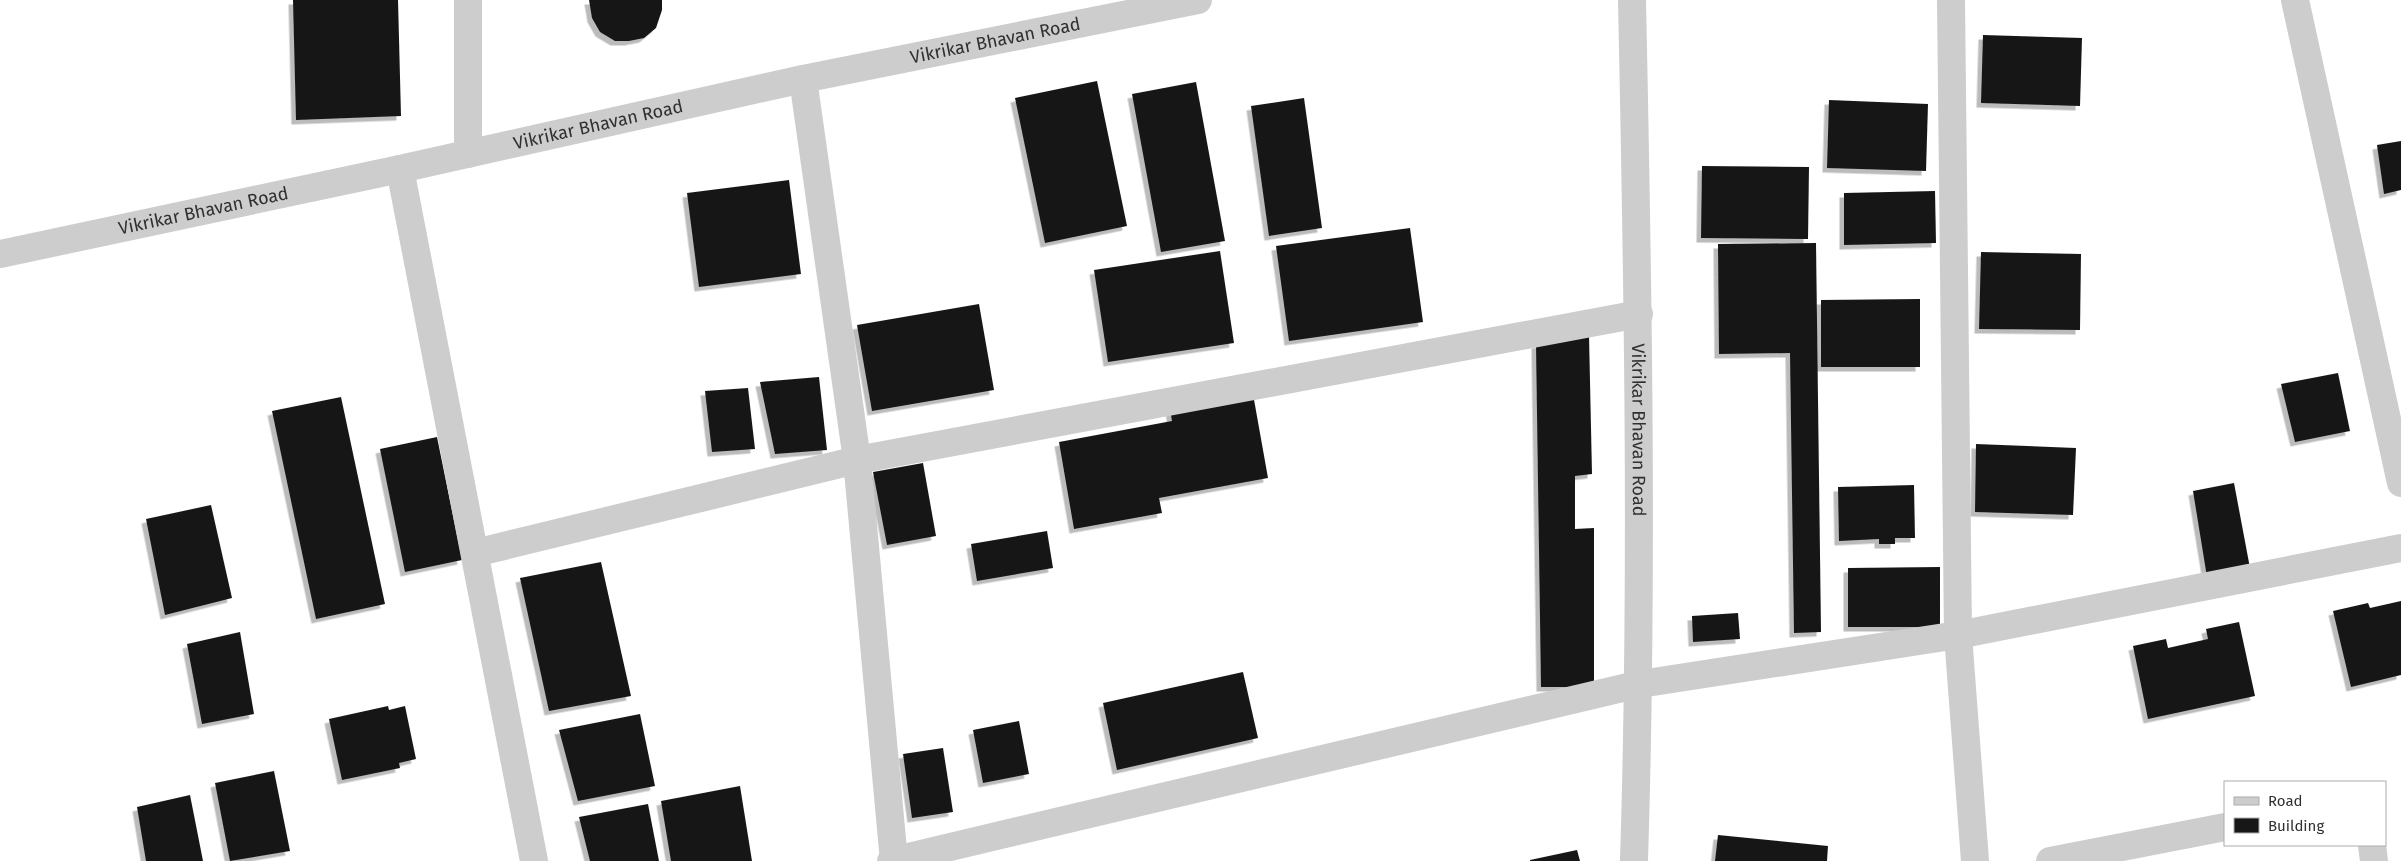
<svg xmlns="http://www.w3.org/2000/svg" width="2401" height="861" font-family="'Fira Sans',sans-serif">
	<style>
		.building { fill: #171717; filter: url(#shadow) }
		.lines { fill: none; stroke-linecap: round; stroke-linejoin: round }
		.street { stroke: #cdcdcd; stroke-width: 28 }
		.labels { text-anchor: middle; dominant-baseline: central; stroke-width: 5; stroke-linejoin: round; paint-order: stroke }
		.street-label { font-size: 18px; fill: #303030; stroke: #fff }
	</style>
	<defs>
		<filter id="shadow"><feDropShadow dx="-4.5" dy="4.5" stdDeviation="0" flood-color="#0004"/></filter>
	</defs>
	<rect width="100%" height="100%" fill="#fff"/>
	<!-- building -->
	<path class="building" d="M293,0H398L401,116L296,120Z
		M589,0H662V10L656,28L644,38L629,41H615L600,32L592,18Z
		M1983,35L2082,38L2080,106L1981,103Z
		M1097,81L1127,226L1045,243L1015,98Z
		M1196,82L1225,241L1161,252L1132,94Z
		M1304,98L1322,228L1269,236L1251,106Z
		M1829,100L1928,104L1926,171L1827,168Z
		M2401,141V190L2384,194L2377,145Z
		M1702,166L1809,167L1808,239L1701,238Z
		M789,180L801,274L699,287L687,193Z
		M1935,191L1936,243L1844,245V193Z
		M1410,228L1423,322L1289,341L1276,246Z
		M1816,243L1821,632L1794,633L1790,353L1719,354L1718,244Z
		M1220,251L1234,343L1108,362L1094,270Z
		M1981,252L2081,254L2080,330L1979,329Z
		M1920,299V367H1821V300Z
		M979,304L994,390L872,411L857,325Z
		M1589,335L1592,474L1575,476V529L1594,528V687H1541L1536,344Z
		M2338,373L2350,431L2295,442L2281,384Z
		M819,377L827,450L775,454L760,382Z
		M748,388L755,449L712,452L705,391Z
		M1253,394L1268,478L1159,498L1162,513L1074,529L1059,442L1172,421L1170,409Z
		M341,397L385,604L316,619L272,411Z
		M437,437L462,560L405,572L380,449Z
		M1976,444L2076,448L2073,515L1975,512Z
		M923,463L936,536L887,545L873,472Z
		M2234,483L2250,568L2207,577L2193,491Z
		M1914,485L1915,538H1895V544H1879V539L1839,541L1838,487Z
		M211,505L232,598L165,615L146,519Z
		M1047,531L1053,568L977,581L971,544Z
		M601,562L631,696L549,711L520,578Z
		M1940,567V627H1848V568Z
		M2401,601V675L2351,687L2333,611L2368,603L2370,608Z
		M1738,613L1740,639L1693,642L1692,616Z
		M2239,622L2255,696L2148,719L2133,646L2166,639L2168,648L2208,639L2206,629Z
		M240,632L254,714L202,724L187,644Z
		M1243,672L1258,738L1117,770L1103,703Z
		M388,706L389,710L405,706L416,759L399,763L400,768L342,780L329,719Z
		M640,714L655,786L578,801L559,730Z
		M1019,721L1029,774L983,783L973,730Z
		M943,748L953,812L912,818L903,754Z
		M274,771L290,851L230,861L215,783Z
		M740,786L752,861H671L661,801Z
		M190,795L203,861H146L137,807Z
		M648,804L659,861H590L579,817Z
		M1718,835L1828,846L1827,861H1715Z
		M1577,850L1580,861H1530V860Z"/>
	<g class="lines">
		<!-- street -->
		<g class="street">
			<path id="s1" d="M1632,0C1638,287 1643,574 1634,861"/>
			<path d="M1951,0L1958,635L1975,861"/>
			<path d="M2295,0L2401,483"/>
			<path d="M803,79L857,460L1639,314"/>
			<path d="M468,154V0"/>
			<path d="M400,169L534,861"/>
			<path id="s2" d="M0,254L400,169L803,79L1198,0"/>
			<path d="M475,553L857,460L894,861"/>
			<path d="M2372,845L2374,861"/>
			<path d="M891,861L1640,684L1958,635L2401,548"/>
			<path d="M2050,861L2225,827"/>
		</g>
	</g>
	<g class="labels">
		<!-- street labels -->
		<g class="street-label">
			<text stroke="none"><textPath href="#s2" startOffset="1018">Vikrikar Bhavan Road</textPath></text>
			<text stroke="none"><textPath href="#s2" startOffset="612">Vikrikar Bhavan Road</textPath></text>
			<text stroke="none"><textPath href="#s2" startOffset="208">Vikrikar Bhavan Road</textPath></text>
			<text stroke="none"><textPath href="#s1" startOffset="430">Vikrikar Bhavan Road</textPath></text>
		</g>
	</g>
	<!-- legend -->
	<rect x="2224" y="781" width="162" height="65" fill="#ffffff" stroke="#acacac"/>
	<rect x="2234" y="797" width="25" height="8" fill="#cdcdcd" stroke="#acacac"/>
	<text x="2268" y="806" font-size="15" fill="#303030">Road</text>
	<rect x="2234" y="818" width="25" height="15" fill="#171717" stroke="#acacac"/>
	<text x="2268" y="831" font-size="15" fill="#303030">Building</text>
</svg>
